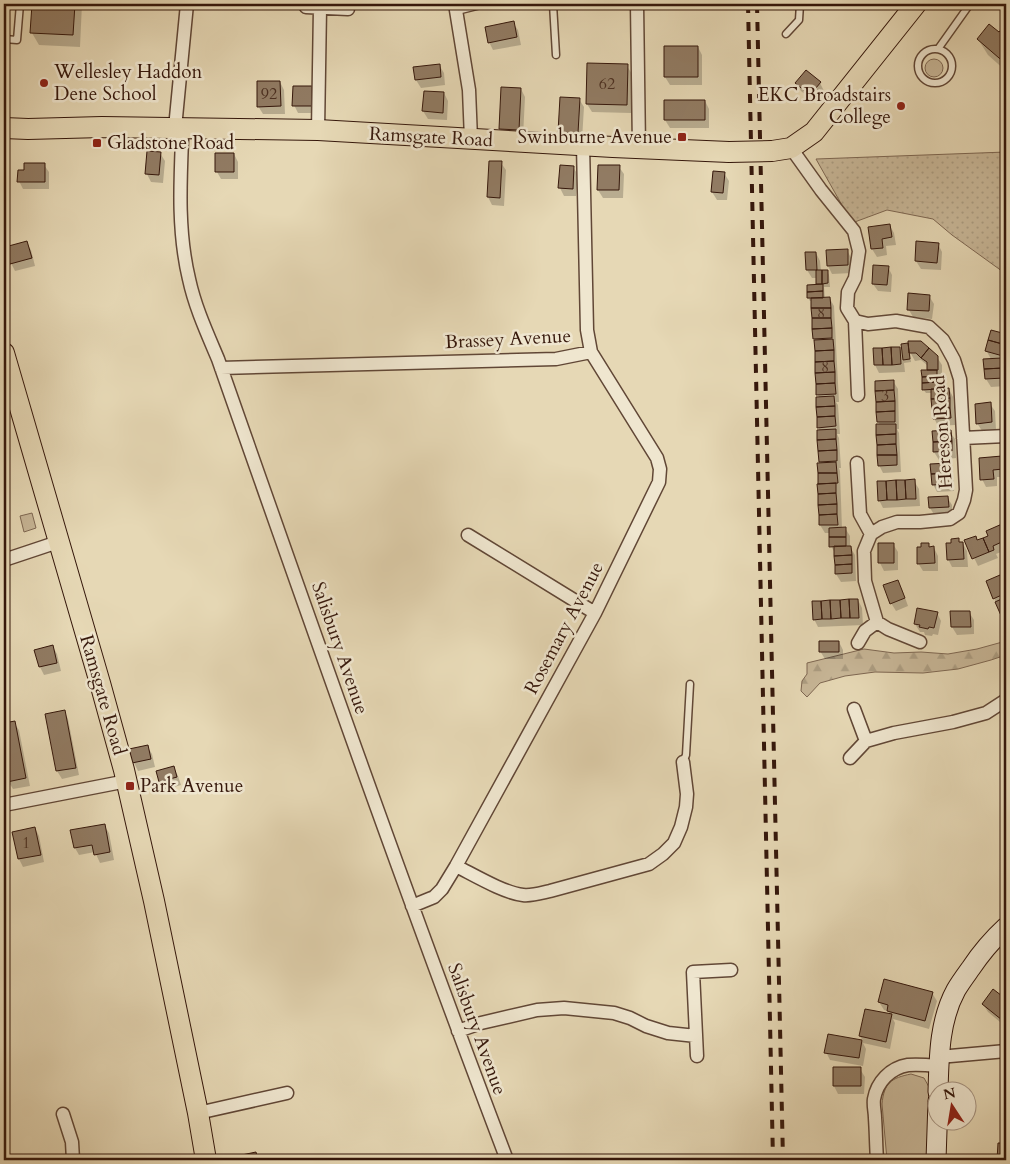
<svg xmlns="http://www.w3.org/2000/svg" width="1010" height="1164" font-family="Cardo,serif">
	<style>
		.grass { fill: #c8b798; stroke: #7e6752 }
		.forest { fill: url(#forest-firs); stroke: #7e6752 }
		.park { fill: url(#park-dots); stroke: #7e6752 }
		.shadow { fill: #0003 }
		.building { fill: #917b63; stroke: #35170b }
		.lines { fill: none; stroke-linecap: round; stroke-linejoin: round }
		.lane-casing { stroke: #614736; stroke-width: 9 }
		.street-casing { stroke: #614736; stroke-width: 15 }
		.secondary-casing { stroke: #35170b; stroke-width: 21 }
		.primary-casing { stroke: #35170b; stroke-width: 22 }
		.lane { stroke: #efe6cf; stroke-width: 6 }
		.street { stroke: #efe6cf; stroke-width: 12 }
		.secondary { stroke: #efe6cf; stroke-width: 19 }
		.primary { stroke: #e6d8b5; stroke-width: 20 }
		.rail { stroke: #35170b; stroke-width: 4; stroke-dasharray: 9 9; stroke-linecap: butt }
		.primary-bridge-casing { stroke: #35170b; stroke-width: 22; stroke-linecap: butt }
		.primary-bridge { stroke: #e6d8b5; stroke-width: 20 }
		.poi-dot { fill: #8f2418; stroke: #efe6cf; stroke-width: 2 }
		.labels { text-anchor: middle; dominant-baseline: central; stroke-width: 5; stroke-linejoin: round; paint-order: stroke }
		.number-label { font-size: 16px; fill: #4c3021 }
		.poi-label { font-size: 19px; fill: #35170b; stroke: #efe6cf; text-anchor: start }
		.street-label { font-size: 19px; fill: #35170b; stroke: #efe6cf }
	</style>
	<defs>
		<pattern id="forest-firs" width="22" height="20" patternUnits="userSpaceOnUse" patternTransform="scale(1.25)"><rect width="22" height="20" fill="#c8b798"/><path d="M5 1l3.5 6h-7zM16 11l3.5 6h-7z" fill="#ac9d82"/></pattern>
		<pattern id="park-dots" width="8" height="8" patternUnits="userSpaceOnUse" patternTransform="scale(1.25)"><rect width="8" height="8" fill="#c8b798"/><path d="M2 2h.1M6 6h.1" fill="none" stroke="#ac9d82" stroke-width="1.8" stroke-linecap="round"/></pattern>
	</defs>
	<rect width="100%" height="100%" fill="#e6d8b5"/>
	<filter id="stains"><feTurbulence type="fractalNoise" baseFrequency=".004" numOctaves="4"/><feColorMatrix values="0 0 0 0 .2 0 0 0 0 .09 0 0 0 0 .02 0 0 0 .5 -.17"/></filter>
	<radialGradient id="worn" r=".72"><stop offset=".6" stop-color="#630" stop-opacity="0"/><stop offset="1" stop-color="#630" stop-opacity=".3"/></radialGradient>
	<!-- grass -->
	<path class="grass" d="M925 68a9 9 0 1 1 18 0a9 9 0 1 1-18 0Z
		M32,513L36,528L24,532L20,516Z
		M911,1074L924,1078L929,1087L928,1160H887L882,1104C884,1083 891,1078 911,1074Z"/>
	<!-- forest -->
	<path class="forest" d="M1006,641V655L991,660L958,669L923,673L875,672L845,676L820,683L807,697L801,691L802,681L807,674V663L864,649L894,653L921,652L948,654L977,649Z"/>
	<!-- park -->
	<path class="park" d="M1006,152V274L952,235L933,219L887,210L852,223L816,159Z"/>
	<!-- shadow -->
	<path class="shadow" d="M33,4H82L80,47L39,45L32,33Z
		M513,23L518,30L521,45L493,50L489,42Z
		M1006,26V71L988,55L978,39L999,34Z
		M665,47H698L702,55V85H670L665,77Z
		M439,65L444,73L445,85L421,88L416,80Z
		M627,66L632,74L631,113L592,112L587,104Z
		M280,82L284,90L285,114H263L258,106Z
		M820,83L824,91L815,102L801,91L797,84Z
		M311,87L315,95V113H298L294,105Z
		M521,89L525,97L523,137L505,136L500,128Z
		M444,93L448,101L447,120L428,119L423,111Z
		M579,99L584,107L582,140L564,139L559,132Z
		M705,101L709,109V128H670L665,120Z
		M160,153L165,161L163,183L151,182L147,174Z
		M234,154L238,162V179H221L217,172Z
		M501,163L506,170L504,206L492,205L488,197Z
		M44,165L49,172V189H23L19,181Z
		M573,167L578,175L576,196H564L560,188Z
		M619,167L624,174L623,198H603L598,190Z
		M724,173L729,181L727,200H717L712,192Z
		M890,226L894,233L896,245L886,246L887,255L877,257L872,249L870,228Z
		M26,242L31,250L35,266L15,271L11,263Z
		M938,244L942,252L941,270L921,269L916,261Z
		M847,250L851,258L852,273L832,274L828,266Z
		M816,253L820,261L821,271H827L829,275L830,287H824L825,299H830L834,306L839,402H836L838,405L840,434H837L839,438L841,468H839L840,471L842,529L845,528L850,536V547L855,555L856,581L841,582L836,574V555L831,546L830,533H825L820,525L822,464L820,461V431L818,427L820,398L818,395L812,301H810L808,298L818,286L817,278H812L807,270L806,254Z
		M888,267L892,275L891,292L878,291L873,284Z
		M929,296L934,304L932,319L913,317L909,310Z
		M991,332L1006,336V363L1004,362L1006,367V386L991,387L986,379L985,360L991,359L986,350Z
		M903,345H909L937,357L942,365V377H938L939,390L949,389L953,397L955,425L938,426L934,418L932,393H926L923,389L928,371V366L921,360L915,361L910,352L911,362L904,363L905,372L879,373L875,365L874,349L899,348L904,355Z
		M893,381L898,389L899,429H897L899,433L901,472L883,473L879,465L880,425L878,422L876,382Z
		M990,404L995,411L996,430L982,431L977,423Z
		M950,432L955,439L956,458L939,460L934,452Z
		M1001,457L1006,465V477H997V486L986,487L982,479Z
		M948,464L953,472L954,491L937,492L933,484Z
		M914,481L919,489L920,506L883,508L879,500Z
		M947,497L952,505V515L935,516L930,508Z
		M1001,526L1006,534V550L996,554L998,558L978,566L966,541H977L990,536Z
		M958,540L960,544H963L967,551L968,567H952L948,559L952,544Z
		M893,544L898,552V570L884,571L880,563Z
		M928,544L930,548H934L938,556V571H923L918,563L922,548Z
		M999,576L1006,589V623L994,598Z
		M897,581L902,589L908,606L896,611L891,603Z
		M858,600L862,608L863,625L818,627L814,619Z
		M969,612L974,620V634L957,635L952,627V613Z
		M937,613L941,621L938,635L933,634L932,636L925,635L924,632H920L915,624Z
		M839,642L843,650V659H825L820,651Z
		M53,647L57,654L61,671L44,675L40,667L36,651Z
		M64,711L68,719L79,775L62,779L57,771L46,715Z
		M14,723L19,730L30,786L13,789L8,781L4,758V725Z
		M147,746L152,754L155,767L138,771L134,763L131,750Z
		M174,768L178,776L181,785L164,790L160,782L157,772Z
		M104,825L109,833L114,860L100,863L95,852L79,855L75,848Z
		M35,828L39,836L44,862L23,867L19,859Z
		M994,991L1006,1001V1027L988,1012L983,1004Z
		M932,993L937,1001L929,1029L893,1019L895,1023L890,1049L863,1043L866,1049L863,1066L830,1060L826,1052L829,1036L863,1041L860,1036L891,1015L888,1011L884,1010L879,1002Z
		M860,1069L865,1077L864,1094H838L834,1086Z"/>
	<!-- building -->
	<path class="building" d="M32,4H75L73,35L30,33Z
		M514,21L517,37L488,43L485,27Z
		M989,24L999,32L1006,24V64L977,39Z
		M664,46H698V77H664Z
		M587,63L628,64L627,105L586,104Z
		M440,64L441,77L415,80L413,67Z
		M806,70L821,82L810,95L795,83Z
		M257,81H280L281,106L257,107Z
		M293,86H312V106H292Z
		M501,87L521,88L519,130L499,129Z
		M424,91L444,92L443,113L422,111Z
		M560,97L580,98L578,133L558,132Z
		M664,100H705V120H664Z
		M147,151L161,152L159,175L145,174Z
		M215,153H234V172H215Z
		M489,161H502L500,198L487,197Z
		M24,163H45V182H17L18,170H24Z
		M560,165L574,166L573,189L558,188Z
		M598,165H620L619,190H597Z
		M713,171L725,172L723,193L711,192Z
		M890,224L892,237L882,239L883,248L871,249L868,227Z
		M27,241L32,258L10,264L5,247Z
		M916,241L939,243L937,263L915,261Z
		M848,249V265L827,266L826,250Z
		M805,252H816L817,270H806Z
		M873,265L889,266L887,285L872,284Z
		M816,270H822V284H816Z
		M822,270H828V283L822,284Z
		M823,284V291L807,292V285Z
		M823,291V298H807V292Z
		M908,293L930,295L929,311L907,310Z
		M830,297L831,308H811V298Z
		M811,308H831V318H812Z
		M812,318H831L832,328L812,329Z
		M832,328V338L813,339L812,329Z
		M991,330L1006,334V345L988,340Z
		M833,339L834,350L815,351L814,340Z
		M988,340L1006,345L1003,356L985,351Z
		M908,341H921L929,348L921,358L916,353H909Z
		M908,343L910,359L903,360L901,344Z
		M891,347H900L901,364L892,365Z
		M891,347L892,365H883L882,348Z
		M873,348H882L883,365H874Z
		M929,348L938,356V370H927V362L921,358Z
		M834,350V361L815,362V351Z
		M1002,358L1003,368L984,369L983,359Z
		M834,361L835,372L815,373V362Z
		M1003,368L1004,378L985,379L984,369Z
		M921,370H937V376L922,377Z
		M835,372V383L816,384L815,373Z
		M937,376V382L922,383V377Z
		M894,380V390L875,391V381Z
		M937,382L938,389L922,390V383Z
		M835,383L836,394L816,395V384Z
		M949,388L950,398L931,399V389Z
		M894,390L895,401L876,402L875,391Z
		M834,396L835,406L816,407V397Z
		M950,398V408L932,409L931,399Z
		M895,401V411L876,412V402Z
		M991,402L992,422L976,424L975,404Z
		M835,406V416L817,417L816,407Z
		M950,408L951,418L933,419L932,409Z
		M895,411V422H877L876,412Z
		M835,416L836,426L817,428V417Z
		M876,424H896V434L876,435Z
		M836,429V439L817,440V430Z
		M951,430L952,441L933,442L932,431Z
		M896,434V444L877,445L876,435Z
		M836,439L837,450L818,451L817,440Z
		M952,441V451L933,452V442Z
		M896,444L897,455H877V445Z
		M837,450V461L819,462L818,451Z
		M877,455H897V465L878,466Z
		M1002,456L1003,469L993,470L994,479L980,480L979,458Z
		M836,462L837,473H818L817,463Z
		M949,463L950,473L931,474L930,464Z
		M818,473H837L838,483L818,484Z
		M950,473V484L932,485L931,474Z
		M915,479L916,499H906L905,480Z
		M896,480H905L906,499L897,500Z
		M896,480L897,500H887L886,481Z
		M877,481H886L887,500L878,501Z
		M836,483V493L818,494L817,484Z
		M836,493L837,504L818,505V494Z
		M948,496L949,507L929,508L928,497Z
		M837,504V514L819,515L818,505Z
		M837,514L838,525H819V515Z
		M1002,524L1006,534V540L993,546L994,550L989,552L983,538L988,536L986,531Z
		M846,527V537H829V528Z
		M976,536L977,540L983,538L989,552L972,559L964,540Z
		M829,537H846V546L829,547Z
		M959,538V542H963L964,559L947,560L946,543H951V539Z
		M878,543H894V563H878Z
		M921,543H929V547L934,546L935,563L917,564V547H921Z
		M834,546H851L852,555L834,556Z
		M852,555V564L835,565L834,556Z
		M852,564V573L835,574V565Z
		M1000,575L1006,589V593L993,599L986,581Z
		M898,580L905,598L890,604L883,585Z
		M1006,597V618L1003,620L995,602Z
		M849,599L850,618H841L840,600Z
		M849,599H858L859,618H850Z
		M830,600L831,619H822L821,601Z
		M830,600H840L841,618L831,619Z
		M812,601H821L822,619L813,620Z
		M917,608L938,612L934,628L929,627L928,629L919,627L920,625L914,624Z
		M950,611H970L971,627H951Z
		M819,641H839V652H819Z
		M53,645L57,663L39,667L34,650Z
		M65,710L76,768L56,771L45,714Z
		M15,721L26,778L7,782L4,764V723Z
		M148,745L151,759L132,763L129,749Z
		M174,766L177,777L159,782L156,771Z
		M105,824L110,852L94,855L92,845L74,848L70,830Z
		M35,827L41,855L18,859L12,832Z
		M884,979L933,992L925,1021L887,1011L888,1005L878,1002Z
		M993,989L1006,999V1014L1002,1020L982,1004Z
		M865,1009L892,1014L886,1042L859,1036Z
		M828,1034L862,1040L859,1058L824,1053Z
		M833,1067H861V1086H833Z
		M998,1143H1006V1160H997Z
		M256,1152L258,1160H238L237,1156Z"/>
	<g class="lines">
		<!-- lane casing -->
		<g class="lane-casing">
			<path id="lane" d="M553,4L556,55
				M457,11L485,4
				M786,34L799,20L800,4
				M4,39L17,40L20,4
				M938,49L970,4
				M918 66a17 17 0 1 1 34 0a17 17 0 1 1-34 0Z
				M683,762L686,755L690,684"/>
		</g>
		<!-- street casing -->
		<g class="street-casing">
			<path id="street" d="M455,4L469,90L471,139
				M637,4L639,148
				M306,7L348,9
				M175,128L187,4
				M318,130L320,8
				M182,140C180,187 178,233 189,279C195,307 207,333 218,359C312,627 406,895 507,1160
				M791,148L821,190L854,231L859,251L855,278L848,292L847,308L855,321L868,324L896,321L929,327L943,340L954,360L960,379L966,490L964,500L959,513L950,519L920,522H897L882,527L871,534L864,551L865,581L877,622
				M855,321L858,395
				M221,368L556,359L591,352
				M963,438L1006,436
				M857,463L860,514L871,534
				M468,535L595,613
				M4,560L58,542
				M858,643L865,631L877,622L888,629L920,642
				M866,741L894,733L953,722L986,713L1006,700
				M850,758L866,741L854,709
				M4,805L127,781
				M456,866C474,875 504,893 523,895C532,896 541,893 550,891L649,864L663,854L674,843L681,827L686,807L687,794L683,762
				M412,906L434,897L442,889L456,866L595,613L659,482L660,469L657,458L591,352L587,330L583,145
				M458,1031L481,1023L537,1010L564,1008L614,1013L630,1018L646,1026L668,1033L696,1036
				M697,1056L693,972L731,970
				M939,1057L1006,1051
				M198,1113L287,1093
				M63,1114L72,1142L73,1160
				M877,1160C876,1146 876,1132 875,1118C875,1112 873,1105 874,1099C877,1082 890,1068 908,1065C918,1064 928,1065 938,1066"/>
		</g>
		<!-- secondary casing -->
		<g class="secondary-casing">
			<path id="secondary" d="M938,1092C939,1058 939,1021 956,990C960,983 966,975 971,968C981,953 993,939 1006,927
				M936,1160L938,1101"/>
		</g>
		<!-- primary casing -->
		<g class="primary-casing">
			<path id="primary" d="M4,128L28,129L102,127L318,130L613,147L729,152
				M772,151L791,148L814,132L916,4
				M4,353L100,683L124,770L154,901L198,1113L206,1160"/>
		</g>
		<!-- lane -->
		<use href="#lane" class="lane"/>
		<!-- street -->
		<use href="#street" class="street"/>
		<!-- secondary -->
		<use href="#secondary" class="secondary"/>
		<!-- primary -->
		<use href="#primary" class="primary"/>
		<!-- rail -->
		<path class="rail" d="M748,4L773,1160
			M757,4L783,1160"/>
		<!-- primary-bridge casing -->
		<g class="primary-bridge-casing">
			<path id="primary-bridge" d="M729,152L772,151"/>
		</g>
		<!-- primary-bridge -->
		<use href="#primary-bridge" class="primary-bridge"/>
	</g>
	<!-- markers -->
	<g class="poi-dot">
		<circle cx="44" cy="83" r="5"/>
		<circle cx="901" cy="106" r="5"/>
		<rect x="677" y="132" width="10" height="10" rx="2.5"/>
		<rect x="92" y="138" width="10" height="10" rx="2.5"/>
		<rect x="125" y="781" width="10" height="10" rx="2.5"/>
	</g>
	<g class="labels">
		<!-- number labels -->
		<g class="number-label">
			<text x="607" y="84">62</text>
			<text x="269" y="94">92</text>
			<text x="821" y="313">8</text>
			<text x="825" y="367">8</text>
			<text x="885" y="396">3</text>
			<text x="26" y="843">1</text>
		</g>
		<!-- poi labels -->
		<g class="poi-label">
			<text x="54" y="72">Wellesley Haddon<tspan x="54" dy="22">Dene School</tspan></text>
			<text x="891" y="95" text-anchor="end">EKC Broadstairs<tspan x="891" dy="22">College</tspan></text>
			<text x="672" y="137" text-anchor="end">Swinburne Avenue</text>
			<text x="107" y="143">Gladstone Road</text>
			<text x="140" y="786">Park Avenue</text>
		</g>
		<!-- street labels -->
		<g class="street-label">
			<text transform="translate(431 137) rotate(3)">Ramsgate Road</text>
			<text transform="translate(508 339) rotate(-3)">Brassey Avenue</text>
			<text transform="translate(942 432) rotate(-94)">Hereson Road</text>
			<text transform="translate(564 628) rotate(-62)">Rosemary Avenue</text>
			<text transform="translate(340 648) rotate(71)">Salisbury Avenue</text>
			<text transform="translate(103 695) rotate(74)">Ramsgate Road</text>
			<text transform="translate(477 1029) rotate(70)">Salisbury Avenue</text>
		</g>
	</g>
	<!-- margin -->
	<rect width="1010" height="1164" fill="none" stroke="#e6d8b5" stroke-width="20"/>
	<rect x="5" y="5" width="1000" height="1154" fill="none" stroke="#35170b" stroke-width="2.5"/>
	<rect x="10" y="10" width="990" height="1144" fill="none" stroke="#35170b"/>
	<!-- north arrow -->
	<g transform="translate(952 1106) rotate(348)"><circle r="24" fill="#efe6cf" stroke="#a59381"/>
	<path d="M0-4L9 19L0 12L-9 19Z" fill="#8f2418"/>
	<text y="-8" font-size="14" font-weight="bold" text-anchor="middle" fill="#35170b">N</text>
	</g>
	<rect width="100%" height="100%" filter="url(#stains)"/>
	<rect width="100%" height="100%" fill="url(#worn)"/>
</svg>
